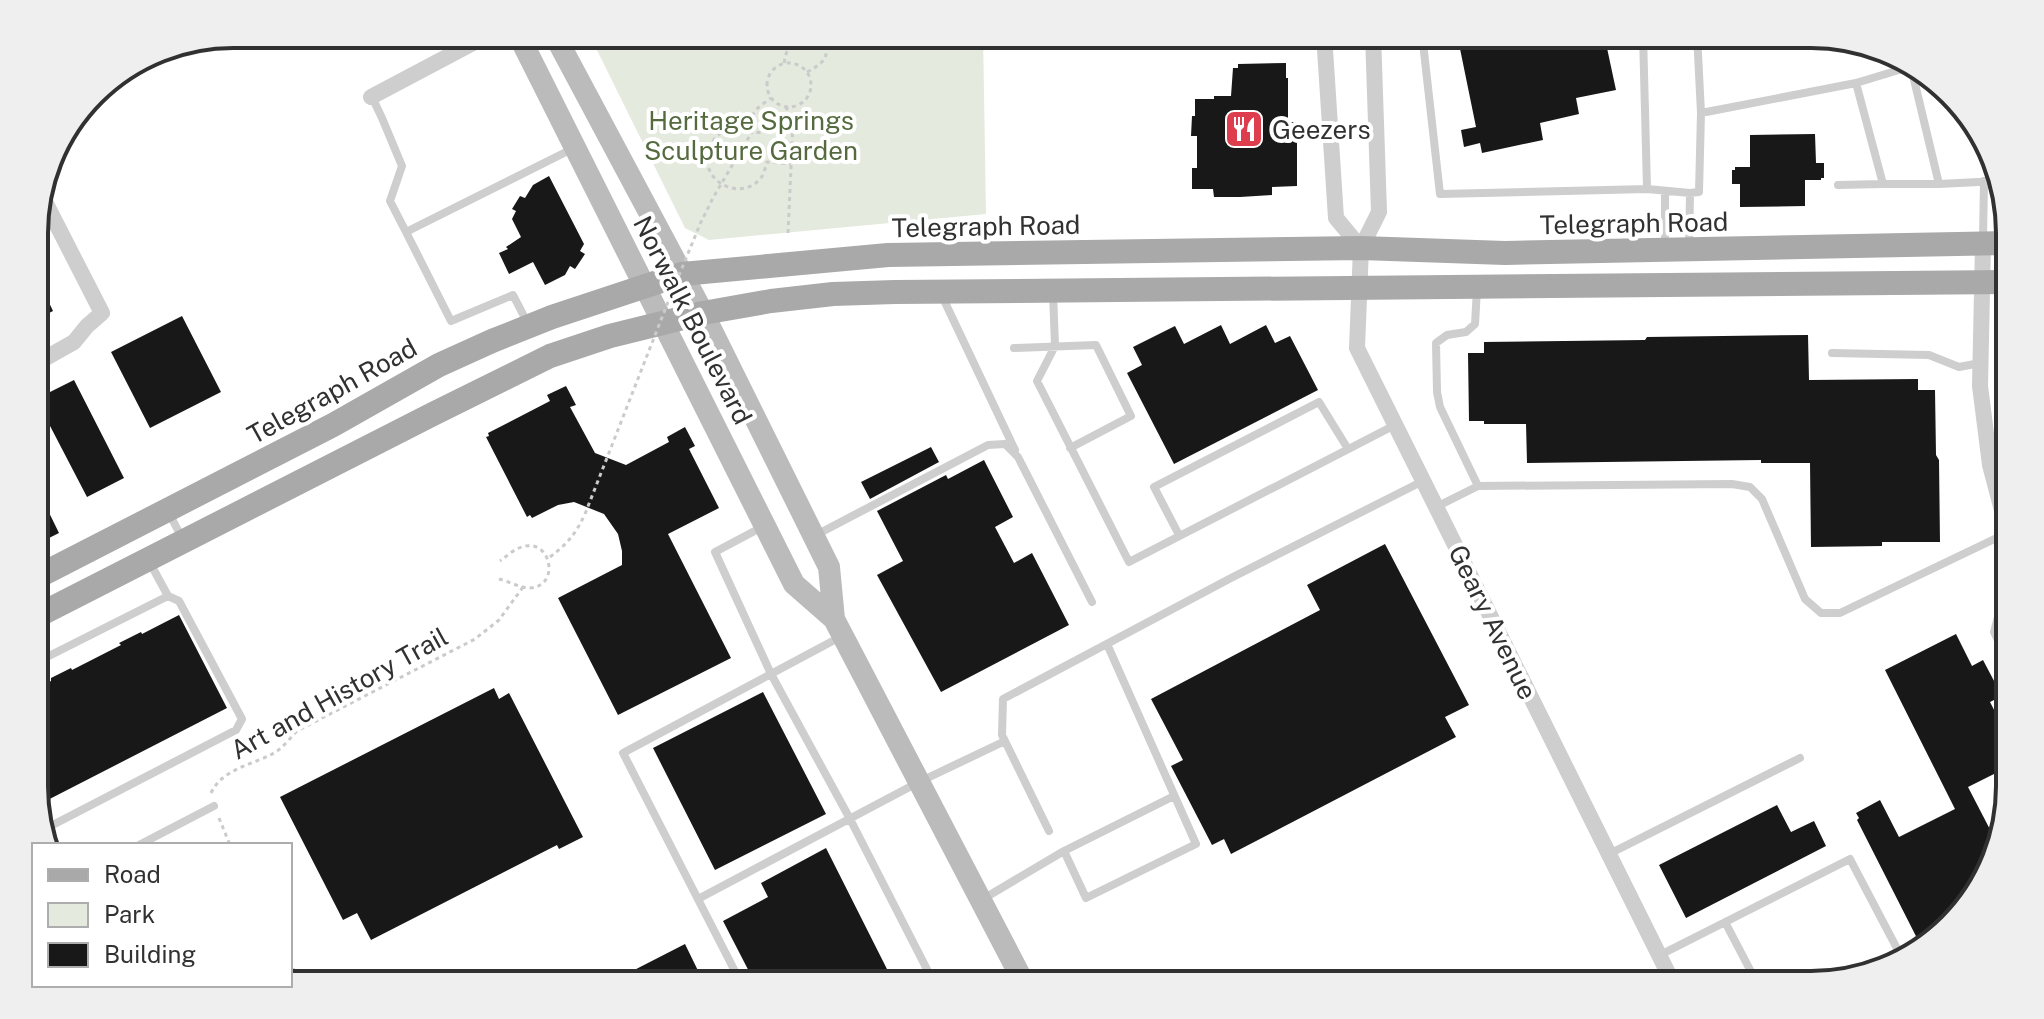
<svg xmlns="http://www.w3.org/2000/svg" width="2044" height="1019" font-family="'Public Sans',sans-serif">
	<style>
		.green { fill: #e4eadd }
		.building { fill: #181818 }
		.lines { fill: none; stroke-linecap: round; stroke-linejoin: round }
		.path { stroke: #cbcbcb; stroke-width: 3; stroke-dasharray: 4 4; stroke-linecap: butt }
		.service { stroke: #cecece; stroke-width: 8 }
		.minor { stroke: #cecece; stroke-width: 16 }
		.secondary { stroke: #bbb; stroke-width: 22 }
		.primary { stroke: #a9a9a9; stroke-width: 24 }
		.path-bridge { stroke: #cbcbcb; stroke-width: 3; stroke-dasharray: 4 4; stroke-linecap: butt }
		.labels { text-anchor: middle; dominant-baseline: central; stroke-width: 8; stroke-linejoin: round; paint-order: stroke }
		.park-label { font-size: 26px; fill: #556b3f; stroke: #fff }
		.poi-label { font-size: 26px; fill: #313131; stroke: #fff; text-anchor: start }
		.street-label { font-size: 26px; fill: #313131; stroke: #fff }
		.rim { fill: none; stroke: #313131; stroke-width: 4 }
	</style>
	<rect width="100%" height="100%" fill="#fff"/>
	<!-- green -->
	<path class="green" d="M589,34H983L986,214L709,240L685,228Z"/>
	<!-- building -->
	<path class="building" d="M1457,34H1604L1616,90L1576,98L1579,114L1540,123L1543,140L1482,153L1480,143L1464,147L1461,130L1476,127Z
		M1286,63V78H1288V122H1297V186L1272,187V195L1240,197H1214L1213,189H1192V168H1197V136H1191L1192,116H1195V99H1214V96H1231L1233,68H1238V64Z
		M1815,134L1816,163H1824V178H1821V180H1805V206L1740,207V184H1732V170H1735V167H1750V135Z
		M549,176L584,244L580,251L585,254L575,269L570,266L565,275L545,285L533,262L509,274L499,253L508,249L506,247L521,237L512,219L516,211L512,209L520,196L525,198L533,185Z
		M35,273L53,311L35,320Z
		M182,316L221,392L150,428L111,352Z
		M1221,325L1230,344L1266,325L1275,343L1290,336L1318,390L1174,464L1127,373L1142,365L1133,347L1175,326L1184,344Z
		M1808,335L1809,380L1918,379V390H1935L1936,455L1939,460L1940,542H1882V546L1811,547L1810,463H1761V460L1527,463L1526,424H1484V421H1469L1468,353H1484V342L1645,340L1647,337Z
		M74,380L124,478L87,497L36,399Z
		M566,386L576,405L570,407L595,453L626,465L669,442L667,437L685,427L695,446L689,449L719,508L668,534L731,658L618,715L558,598L622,565V551L618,534L604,514L574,502L558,505L532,518L530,515L527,517L486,437L489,436L488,433L550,401L547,395Z
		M931,447L939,462L870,499L861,482Z
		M984,460L1013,517L995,527L1014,563L1032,553L1069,625L941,692L877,575L903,561L877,511L946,475L948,479Z
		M35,484L59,533L35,545Z
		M1385,544L1469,705L1445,717L1456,737L1231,854L1224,839L1212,845L1171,766L1183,760L1151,699L1320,610L1307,585Z
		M179,615L227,708L36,806V689L51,681V678L71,668L72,670L121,645L119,643L141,632L142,634Z
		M1956,634L1972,666L1983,660L2002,696L1990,702L2010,741V745L2004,748L2010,759V766L1968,787L1997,843L1990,874L1923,950L1857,820L1859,818L1856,813L1880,800L1899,837L1955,809L1885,670Z
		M494,688L499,699L509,693L583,837L559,849L557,845L371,940L357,913L343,920L280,797Z
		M763,692L826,814L715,870L653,748Z
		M1777,805L1791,832L1814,821L1826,846L1686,918L1659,865Z
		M826,848L895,985H756L723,921L768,897L761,883Z
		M685,944L705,985H605Z"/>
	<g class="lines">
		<!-- path -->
		<path class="path" d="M767 85a22 22 0 1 1 44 0a22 22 0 1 1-44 0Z
			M784,63C787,49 789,40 804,34
			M807,72C826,62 830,56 824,35
			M788,107C784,113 780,124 774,128C755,144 723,110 709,150C698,179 739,203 760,179C764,175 765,168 767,162L791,164
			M752,132C754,126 751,121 753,115C755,108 766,102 771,98
			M788,233L793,122
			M550,557C568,543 575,535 585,514
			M499,579C508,581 520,588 530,588C561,586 551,537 522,547C514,549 507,556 500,561
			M211,793C223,768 253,765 274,753C283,748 290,738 297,731L475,639L499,620L523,587
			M219,818L230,845
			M290,961L300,985"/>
		<!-- service -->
		<path class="service" d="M1422,34L1440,194L1647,189L1690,193L1699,192L1701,113
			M1643,34L1647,189
			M1697,34L1701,113L1856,83L1883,184H1939L1998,181
			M1911,67L1939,184
			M1856,83L1912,66
			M372,97L382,118L402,166L390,201L406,232L574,148
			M1838,185L1883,184
			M1665,191V246
			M406,232L451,321L513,295L527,322
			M1983,239L1984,181
			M1689,248L1690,193
			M1477,289L1475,324L1466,332L1447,335L1436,343L1437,392L1440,407L1478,486
			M1053,292L1055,346L1037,381L1129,562L1395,425
			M942,296L1015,450
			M1014,348L1096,345L1131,416L1070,448
			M1832,353L1929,355L1959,367L1980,363
			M1436,507L1478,486L1732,484L1750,487L1762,499L1805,599L1821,613H1840L2007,533
			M169,513L183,540
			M764,526L715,552L771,674L850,819L935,985
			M1179,535L1154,487L1319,402L1348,449
			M814,536L988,445L1005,444L1018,457L1092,602
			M2009,608L1999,613L1994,632L2010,665
			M35,663L168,596
			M43,830L236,730L242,719L179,601L168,596L149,561
			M1049,831L1002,735L1003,699L1231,578L1423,481
			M139,845L214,806
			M1064,851L1174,796
			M1609,854L1800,758
			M698,899L919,782L1005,741
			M983,899L1064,851L1086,898L1196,844L1107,644
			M1725,922L1758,985
			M1660,955L1850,859L1902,958
			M742,985L623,753L842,636
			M1099,985H1100"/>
		<!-- minor -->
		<path class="minor" d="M1324,34L1336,218L1361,248
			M1373,34L1379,212L1361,248L1357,348L1674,985
			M371,97L490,34
			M1983,244L1980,386L1990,465L2009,537
			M35,364L74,342L87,326L102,313L41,194"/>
		<!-- secondary -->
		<path class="secondary" d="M518,34L794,584L834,619L1025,985
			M554,34L703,313L829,567L834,619"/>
		<!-- primary -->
		<path class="primary" d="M35,578L333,425L439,365L492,341L552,317L682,274L888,255L1361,248L1505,253L2008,243
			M35,617L433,414L550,356L610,336L703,313L771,301L833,294L895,292L2009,282"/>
		<!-- path-bridge -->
		<path class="path-bridge" d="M585,514L670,297L701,222L714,196L752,132"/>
	</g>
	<!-- icons -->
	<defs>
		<g id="restaurant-square" transform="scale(2)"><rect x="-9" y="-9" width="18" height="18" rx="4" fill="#dd3d4c" stroke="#fff"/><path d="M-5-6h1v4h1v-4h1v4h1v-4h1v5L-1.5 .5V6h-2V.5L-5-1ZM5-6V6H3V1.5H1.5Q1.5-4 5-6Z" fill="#fff"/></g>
	</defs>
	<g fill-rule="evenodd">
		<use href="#restaurant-square" x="1244" y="129"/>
	</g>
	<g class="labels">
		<!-- park labels -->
		<g class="park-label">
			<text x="751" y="120">Heritage Springs<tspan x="751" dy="30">Sculpture Garden</tspan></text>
		</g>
		<!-- poi labels -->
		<g class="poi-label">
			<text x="1272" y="129">Geezers</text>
		</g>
		<!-- street labels -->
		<g class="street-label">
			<text transform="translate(1634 223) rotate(-1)">Telegraph Road</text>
			<text transform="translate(986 226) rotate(-1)">Telegraph Road</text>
			<text transform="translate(693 320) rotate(63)">Norwalk Boulevard</text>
			<text transform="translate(332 391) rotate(-29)">Telegraph Road</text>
			<text transform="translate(1493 622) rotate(64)">Geary Avenue</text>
			<text transform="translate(339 693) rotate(-29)">Art and History Trail</text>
		</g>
	</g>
	<!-- crop -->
	<path d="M0 0H2044V1019H0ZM233 48H1811A185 185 0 0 1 1996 233V786A185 185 0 0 1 1811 971H233A185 185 0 0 1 48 786V233A185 185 0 0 1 233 48Z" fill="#efefef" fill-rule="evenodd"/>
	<path class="rim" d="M233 48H1811A185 185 0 0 1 1996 233V786A185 185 0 0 1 1811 971H233A185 185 0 0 1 48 786V233A185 185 0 0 1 233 48Z"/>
	<!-- legend -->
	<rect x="32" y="843" width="260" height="144" fill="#ffffff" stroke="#adadad" stroke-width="2"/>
	<rect x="48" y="869" width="40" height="12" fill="#a9a9a9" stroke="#adadad" stroke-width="2"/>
	<text x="104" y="883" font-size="24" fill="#313131">Road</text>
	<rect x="48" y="903" width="40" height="24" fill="#e4eadd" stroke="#adadad" stroke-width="2"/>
	<text x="104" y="923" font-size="24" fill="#313131">Park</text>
	<rect x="48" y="943" width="40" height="24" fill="#181818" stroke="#adadad" stroke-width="2"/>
	<text x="104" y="963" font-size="24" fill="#313131">Building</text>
</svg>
